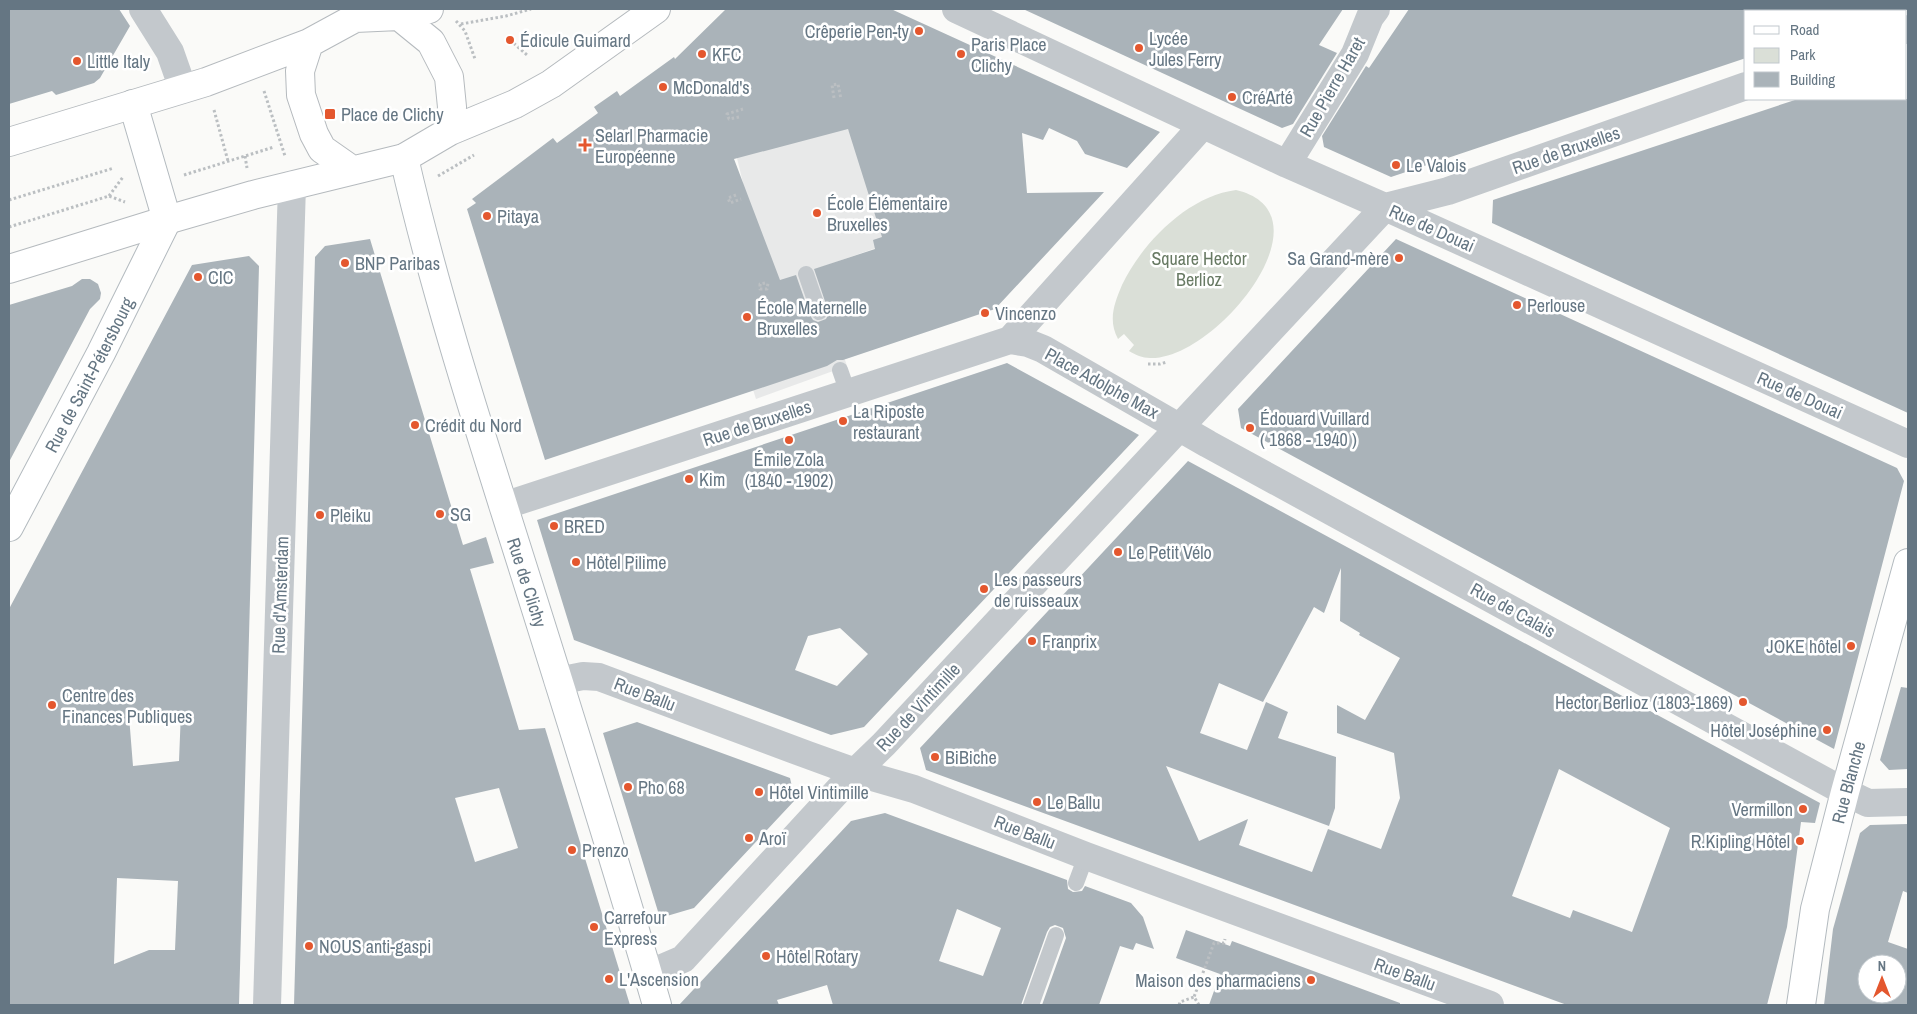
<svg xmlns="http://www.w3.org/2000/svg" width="1917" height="1014" font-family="'Archivo Narrow',sans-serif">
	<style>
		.built { fill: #e8e9e9 }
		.park { fill: #dadfd7 }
		.building { fill: #aab3b9; fill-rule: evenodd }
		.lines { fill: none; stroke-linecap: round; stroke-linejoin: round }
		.secondary-casing { stroke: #b3babf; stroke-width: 30 }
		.primary-casing { stroke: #b5babe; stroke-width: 30 }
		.path { stroke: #bbbfc2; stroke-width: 3; stroke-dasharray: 2.5 2.5; stroke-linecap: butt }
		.lane { stroke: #c3c8cc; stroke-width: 16 }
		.street { stroke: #c3c8cc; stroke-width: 28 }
		.secondary { stroke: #fff; stroke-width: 28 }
		.primary { stroke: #fff; stroke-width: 28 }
		.poi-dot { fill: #e4572e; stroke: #fff; stroke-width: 2 }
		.labels { text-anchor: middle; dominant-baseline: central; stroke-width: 5; stroke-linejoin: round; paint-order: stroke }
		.poi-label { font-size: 18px; fill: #657683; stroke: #fff; text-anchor: start }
		.street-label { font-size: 18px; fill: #657683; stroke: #fff }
		.park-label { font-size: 18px; fill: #687a64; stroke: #fff }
	</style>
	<rect width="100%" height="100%" fill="#fafaf8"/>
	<!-- built -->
	<path class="built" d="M824,73L896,241L816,269L847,366L756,399L724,299L716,196L743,183L729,125Z"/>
	<!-- park -->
	<path class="park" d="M1236,190C1335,213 1215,361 1150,358C1142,358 1136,355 1129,351L1134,345L1124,334L1118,339C1108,320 1114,304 1122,285C1142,243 1188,196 1236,190Z"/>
	<!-- building -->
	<path class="building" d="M9,9H119L130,26L100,78L94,83L56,95L52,91L9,104Z
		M726,9H891L1160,132L1127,168L1085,154L1077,141L1049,128L1043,140L1022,133L1027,193L1104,192L995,309L843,360H837L827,366L545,460L467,209L476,203L472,199L553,138L557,143L598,113L594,107L617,91L620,96L674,57L675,59ZM848,129L882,237L873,240L875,249L814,269L829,313L826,319L818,322L813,320L810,315L796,275L780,280L734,159Z
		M1023,9H1343L1319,45L1337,53L1293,124L1282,128Z
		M1409,9H1746V58L1391,177L1324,147L1322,136L1366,66L1369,68Z
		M1798,99H1908V413L1492,223L1493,200Z
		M370,239L463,545L486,537L494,563L470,569L519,730L545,728L630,1005H294L315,257L325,246ZM499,788L518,848L475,862L455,798Z
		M1396,239L1897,468L1904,481L1834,749L1241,428L1238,409Z
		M249,256L259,266L239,1005H9V609L192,265ZM181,711L179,761L133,766L129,716ZM117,878L178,881L175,950H149L114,964Z
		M82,279H90L98,284L101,293L100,299L90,309L9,462V305L72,286Z
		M1007,363L1139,435L864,727L831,735L574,640L537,520ZM840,628L868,654L837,686L795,670L808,636Z
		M1188,461L1820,803L1815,823L1801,822L1787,927L1767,1005H1567L926,770L920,748ZM1341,568L1340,621L1360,633L1359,635L1400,658L1365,720L1337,705V733L1394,753L1400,798L1381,849L1328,829L1312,872L1239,845L1248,819L1199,841L1166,766L1329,826L1335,808L1336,757L1278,738L1288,712L1266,702L1247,750L1200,733L1219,683L1263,702L1314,607L1324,613ZM1559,769L1670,828L1632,932L1573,910L1570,918L1512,896Z
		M1901,687L1908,688V769L1889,770L1880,760Z
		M637,722L790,778L795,800L694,908L660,918L603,733Z
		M885,813L1067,880L1068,889L1073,892L1082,891L1085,886L1131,903L1143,917L1154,949L1136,943L1133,950L1120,946L1099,1005H1042L1066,938L1063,928L1055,925L1050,927L1047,932L1021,1005H833L827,985L777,1000L779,1005H679L851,821ZM957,909L1001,928L983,976L939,961Z
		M1908,824V893L1903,891L1888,942L1908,949V1005H1824L1833,929L1860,833L1870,825ZM1867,964H1897V994H1867Z
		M1186,930L1230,946L1232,941L1400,1003V1005H1209L1220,974L1176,958Z"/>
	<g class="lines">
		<!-- secondary casing -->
		<g class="secondary-casing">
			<g id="secondary">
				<path id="s1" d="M404,158C433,284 472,407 511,530C561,688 611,846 657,1005"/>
				<path id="s2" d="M9,527L101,353L167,220L133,104"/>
				<path id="s3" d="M1801,1005L1815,909L1845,792L1908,563"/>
			</g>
		</g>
		<!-- primary casing -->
		<g class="primary-casing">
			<path id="primary" d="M399,16L431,42L449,77L452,107L450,131
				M309,43L300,71L301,95L314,134L322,149L352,170
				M9,142L206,82L309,43L355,18L399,16L429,9
				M9,269L167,220L253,195L404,158L450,131L515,104L551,84L656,9"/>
		</g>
		<!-- path -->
		<path class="path" d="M1780,9L1782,11
			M1795,11V9
			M456,21L465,31L475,59
			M461,24L506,16L531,9
			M510,40L527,55
			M264,91L285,156
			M834,98L832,85L838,84L841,99
			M214,110L228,161
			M739,117L729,119L727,114L743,109
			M245,156L247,168
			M184,175L274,147
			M438,176L474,155
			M736,195L728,198L730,203L741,199
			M109,196L123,177
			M9,200L114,168
			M9,227L109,196L125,202
			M765,283L760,284V289H767L768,283
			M1148,364H1160L1167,362
			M1179,1005L1180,1002L1194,997
			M1199,1005L1194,997L1214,943H1224L1225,939"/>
		<!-- lane -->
		<path class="lane" d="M806,274L819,312
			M840,370L848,393
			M1076,883L1086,856
			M1031,1005L1056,935"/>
		<!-- street -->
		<path class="street" d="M143,9L170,52L183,89
			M956,9L1287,164L1385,207L1908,444
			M1906,30L1908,29
			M1287,164L1355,54L1370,17L1376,9
			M1010,340L1203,125
			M503,506L1010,340L1028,343L1043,349L1208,444L1845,792L1868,803L1908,802
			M558,681L583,676L599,677L808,755L855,772L914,789L1086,856L1490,1005
			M648,974L683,959L855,772L884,744L1385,207L1448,191L1746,86
			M267,1005L292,185"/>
		<!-- secondary -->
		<use href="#secondary" class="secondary"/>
		<!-- primary -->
		<use href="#primary" class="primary"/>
	</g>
	<!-- markers -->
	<g class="poi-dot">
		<circle cx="919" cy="31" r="5"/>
		<circle cx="510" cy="40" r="5"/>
		<circle cx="1139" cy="48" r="5"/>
		<circle cx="702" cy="54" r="5"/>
		<circle cx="961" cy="54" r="5"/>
		<circle cx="77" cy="61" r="5"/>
		<circle cx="663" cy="87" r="5"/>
		<circle cx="1232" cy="97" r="5"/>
		<rect x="324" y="108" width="12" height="12" rx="2.5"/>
		<path d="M582.5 137.5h5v5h5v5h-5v5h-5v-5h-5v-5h5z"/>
		<circle cx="1396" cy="165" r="5"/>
		<circle cx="817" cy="213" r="5"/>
		<circle cx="487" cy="216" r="5"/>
		<circle cx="1399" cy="258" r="5"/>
		<circle cx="345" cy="263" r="5"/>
		<circle cx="198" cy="277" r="5"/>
		<circle cx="1517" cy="305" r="5"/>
		<circle cx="985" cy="313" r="5"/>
		<circle cx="747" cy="317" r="5"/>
		<circle cx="843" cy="421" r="5"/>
		<circle cx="415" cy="425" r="5"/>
		<circle cx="1250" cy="428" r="5"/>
		<circle cx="789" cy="440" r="5"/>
		<circle cx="689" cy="479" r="5"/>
		<circle cx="440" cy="514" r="5"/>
		<circle cx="320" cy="515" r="5"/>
		<circle cx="554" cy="526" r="5"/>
		<circle cx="1118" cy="552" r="5"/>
		<circle cx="576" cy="562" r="5"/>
		<circle cx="984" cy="589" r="5"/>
		<circle cx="1032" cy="641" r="5"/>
		<circle cx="1851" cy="646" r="5"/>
		<circle cx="1743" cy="702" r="5"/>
		<circle cx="52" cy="705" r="5"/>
		<circle cx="1827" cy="730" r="5"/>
		<circle cx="935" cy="757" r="5"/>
		<circle cx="628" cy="787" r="5"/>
		<circle cx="759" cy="792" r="5"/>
		<circle cx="1037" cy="802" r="5"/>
		<circle cx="1803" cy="809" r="5"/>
		<circle cx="749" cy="838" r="5"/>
		<circle cx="1800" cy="841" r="5"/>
		<circle cx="572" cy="850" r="5"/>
		<circle cx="594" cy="927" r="5"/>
		<circle cx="309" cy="946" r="5"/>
		<circle cx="766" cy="956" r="5"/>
		<circle cx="609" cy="979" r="5"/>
		<circle cx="1311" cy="980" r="5"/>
	</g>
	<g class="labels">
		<!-- poi labels -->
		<g class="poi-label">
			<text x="909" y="31" text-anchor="end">Crêperie Pen-ty</text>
			<text x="1149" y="38">Lycée<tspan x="1149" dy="21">Jules Ferry</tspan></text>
			<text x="520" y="40">Édicule Guimard</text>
			<text x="971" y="44">Paris Place<tspan x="971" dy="21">Clichy</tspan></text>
			<text x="712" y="54">KFC</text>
			<text x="87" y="61">Little Italy</text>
			<text x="673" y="87">McDonald's</text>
			<text x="1242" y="97">CréArté</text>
			<text x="341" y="114">Place de Clichy</text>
			<text x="595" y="135">Selarl Pharmacie<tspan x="595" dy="21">Européenne</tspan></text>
			<text x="1406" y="165">Le Valois</text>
			<text x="827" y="203">École Élémentaire<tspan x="827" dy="21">Bruxelles</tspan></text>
			<text x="497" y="216">Pitaya</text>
			<text x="1389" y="258" text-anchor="end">Sa Grand-mère</text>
			<text x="355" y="263">BNP Paribas</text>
			<text x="208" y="277">CIC</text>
			<text x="1527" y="305">Perlouse</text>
			<text x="757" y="307">École Maternelle<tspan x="757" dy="21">Bruxelles</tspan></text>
			<text x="995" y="313">Vincenzo</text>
			<text x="853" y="411">La Riposte<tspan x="853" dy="21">restaurant</tspan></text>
			<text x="1260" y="418">Édouard Vuillard<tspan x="1260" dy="21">( 1868 - 1940 )</tspan></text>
			<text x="425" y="425">Crédit du Nord</text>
			<text x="789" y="459" text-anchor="middle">Émile Zola<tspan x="789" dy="21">(1840 - 1902)</tspan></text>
			<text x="699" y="479">Kim</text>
			<text x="450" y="514">SG</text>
			<text x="330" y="515">Pleiku</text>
			<text x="564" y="526">BRED</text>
			<text x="1128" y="552">Le Petit Vélo</text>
			<text x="586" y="562">Hôtel Pilime</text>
			<text x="994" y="579">Les passeurs<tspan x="994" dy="21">de ruisseaux</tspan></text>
			<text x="1042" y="641">Franprix</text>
			<text x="1841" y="646" text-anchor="end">JOKE hôtel</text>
			<text x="62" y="695">Centre des<tspan x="62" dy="21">Finances Publiques</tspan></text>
			<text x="1733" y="702" text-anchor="end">Hector Berlioz (1803-1869)</text>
			<text x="1817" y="730" text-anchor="end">Hôtel Joséphine</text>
			<text x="945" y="757">BiBiche</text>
			<text x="638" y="787">Pho 68</text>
			<text x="769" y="792">Hôtel Vintimille</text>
			<text x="1047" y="802">Le Ballu</text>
			<text x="1793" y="809" text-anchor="end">Vermillon</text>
			<text x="759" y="838">Aroï</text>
			<text x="1790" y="841" text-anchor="end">R.Kipling Hôtel</text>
			<text x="582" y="850">Prenzo</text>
			<text x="604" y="917">Carrefour<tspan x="604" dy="21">Express</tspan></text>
			<text x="319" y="946">NOUS anti-gaspi</text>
			<text x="776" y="956">Hôtel Rotary</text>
			<text x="619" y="979">L'Ascension</text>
			<text x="1301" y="980" text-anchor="end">Maison des pharmaciens</text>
		</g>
		<!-- street labels -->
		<g class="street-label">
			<text transform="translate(1332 87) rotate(-60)">Rue Pierre Haret</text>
			<text transform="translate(1566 150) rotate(-19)">Rue de Bruxelles</text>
			<text transform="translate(1432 228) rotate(24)">Rue de Douai</text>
			<text stroke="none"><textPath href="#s2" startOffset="172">Rue de Saint-Pétersbourg</textPath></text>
			<text transform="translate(1102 383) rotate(29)">Place Adolphe Max</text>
			<text transform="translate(1800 395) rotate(24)">Rue de Douai</text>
			<text transform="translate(757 423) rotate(-18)">Rue de Bruxelles</text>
			<text stroke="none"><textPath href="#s1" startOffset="442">Rue de Clichy</textPath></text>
			<text transform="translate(280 595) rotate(-88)">Rue d'Amsterdam</text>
			<text transform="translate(1513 610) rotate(29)">Rue de Calais</text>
			<text transform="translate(645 694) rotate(21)">Rue Ballu</text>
			<text transform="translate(918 707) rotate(-47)">Rue de Vintimille</text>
			<text stroke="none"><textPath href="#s3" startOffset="228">Rue Blanche</textPath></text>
			<text transform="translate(1025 832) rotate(21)">Rue Ballu</text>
			<text transform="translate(1405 974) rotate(20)">Rue Ballu</text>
		</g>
		<!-- park labels -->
		<g class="park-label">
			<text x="1199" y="258">Square Hector<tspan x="1199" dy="21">Berlioz</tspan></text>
		</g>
	</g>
	<!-- border -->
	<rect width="1917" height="1014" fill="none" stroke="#657683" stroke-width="20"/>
	<!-- legend -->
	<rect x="1744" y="10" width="162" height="90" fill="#ffffff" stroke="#c1c8cd"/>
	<rect x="1754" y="26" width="25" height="8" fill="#ffffff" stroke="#c1c8cd"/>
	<text x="1790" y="35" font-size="15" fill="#657683">Road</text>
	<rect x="1754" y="48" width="25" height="15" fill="#dadfd7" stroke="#c1c8cd"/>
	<text x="1790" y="60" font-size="15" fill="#657683">Park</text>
	<rect x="1754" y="72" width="25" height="15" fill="#aab3b9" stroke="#c1c8cd"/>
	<text x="1790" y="85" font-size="15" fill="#657683">Building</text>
	<!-- north arrow -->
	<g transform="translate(1882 979)"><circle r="24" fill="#ffffff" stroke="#c1c8cd"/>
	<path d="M0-4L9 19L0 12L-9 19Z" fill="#e4572e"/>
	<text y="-8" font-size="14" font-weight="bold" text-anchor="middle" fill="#657683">N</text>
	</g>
</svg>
